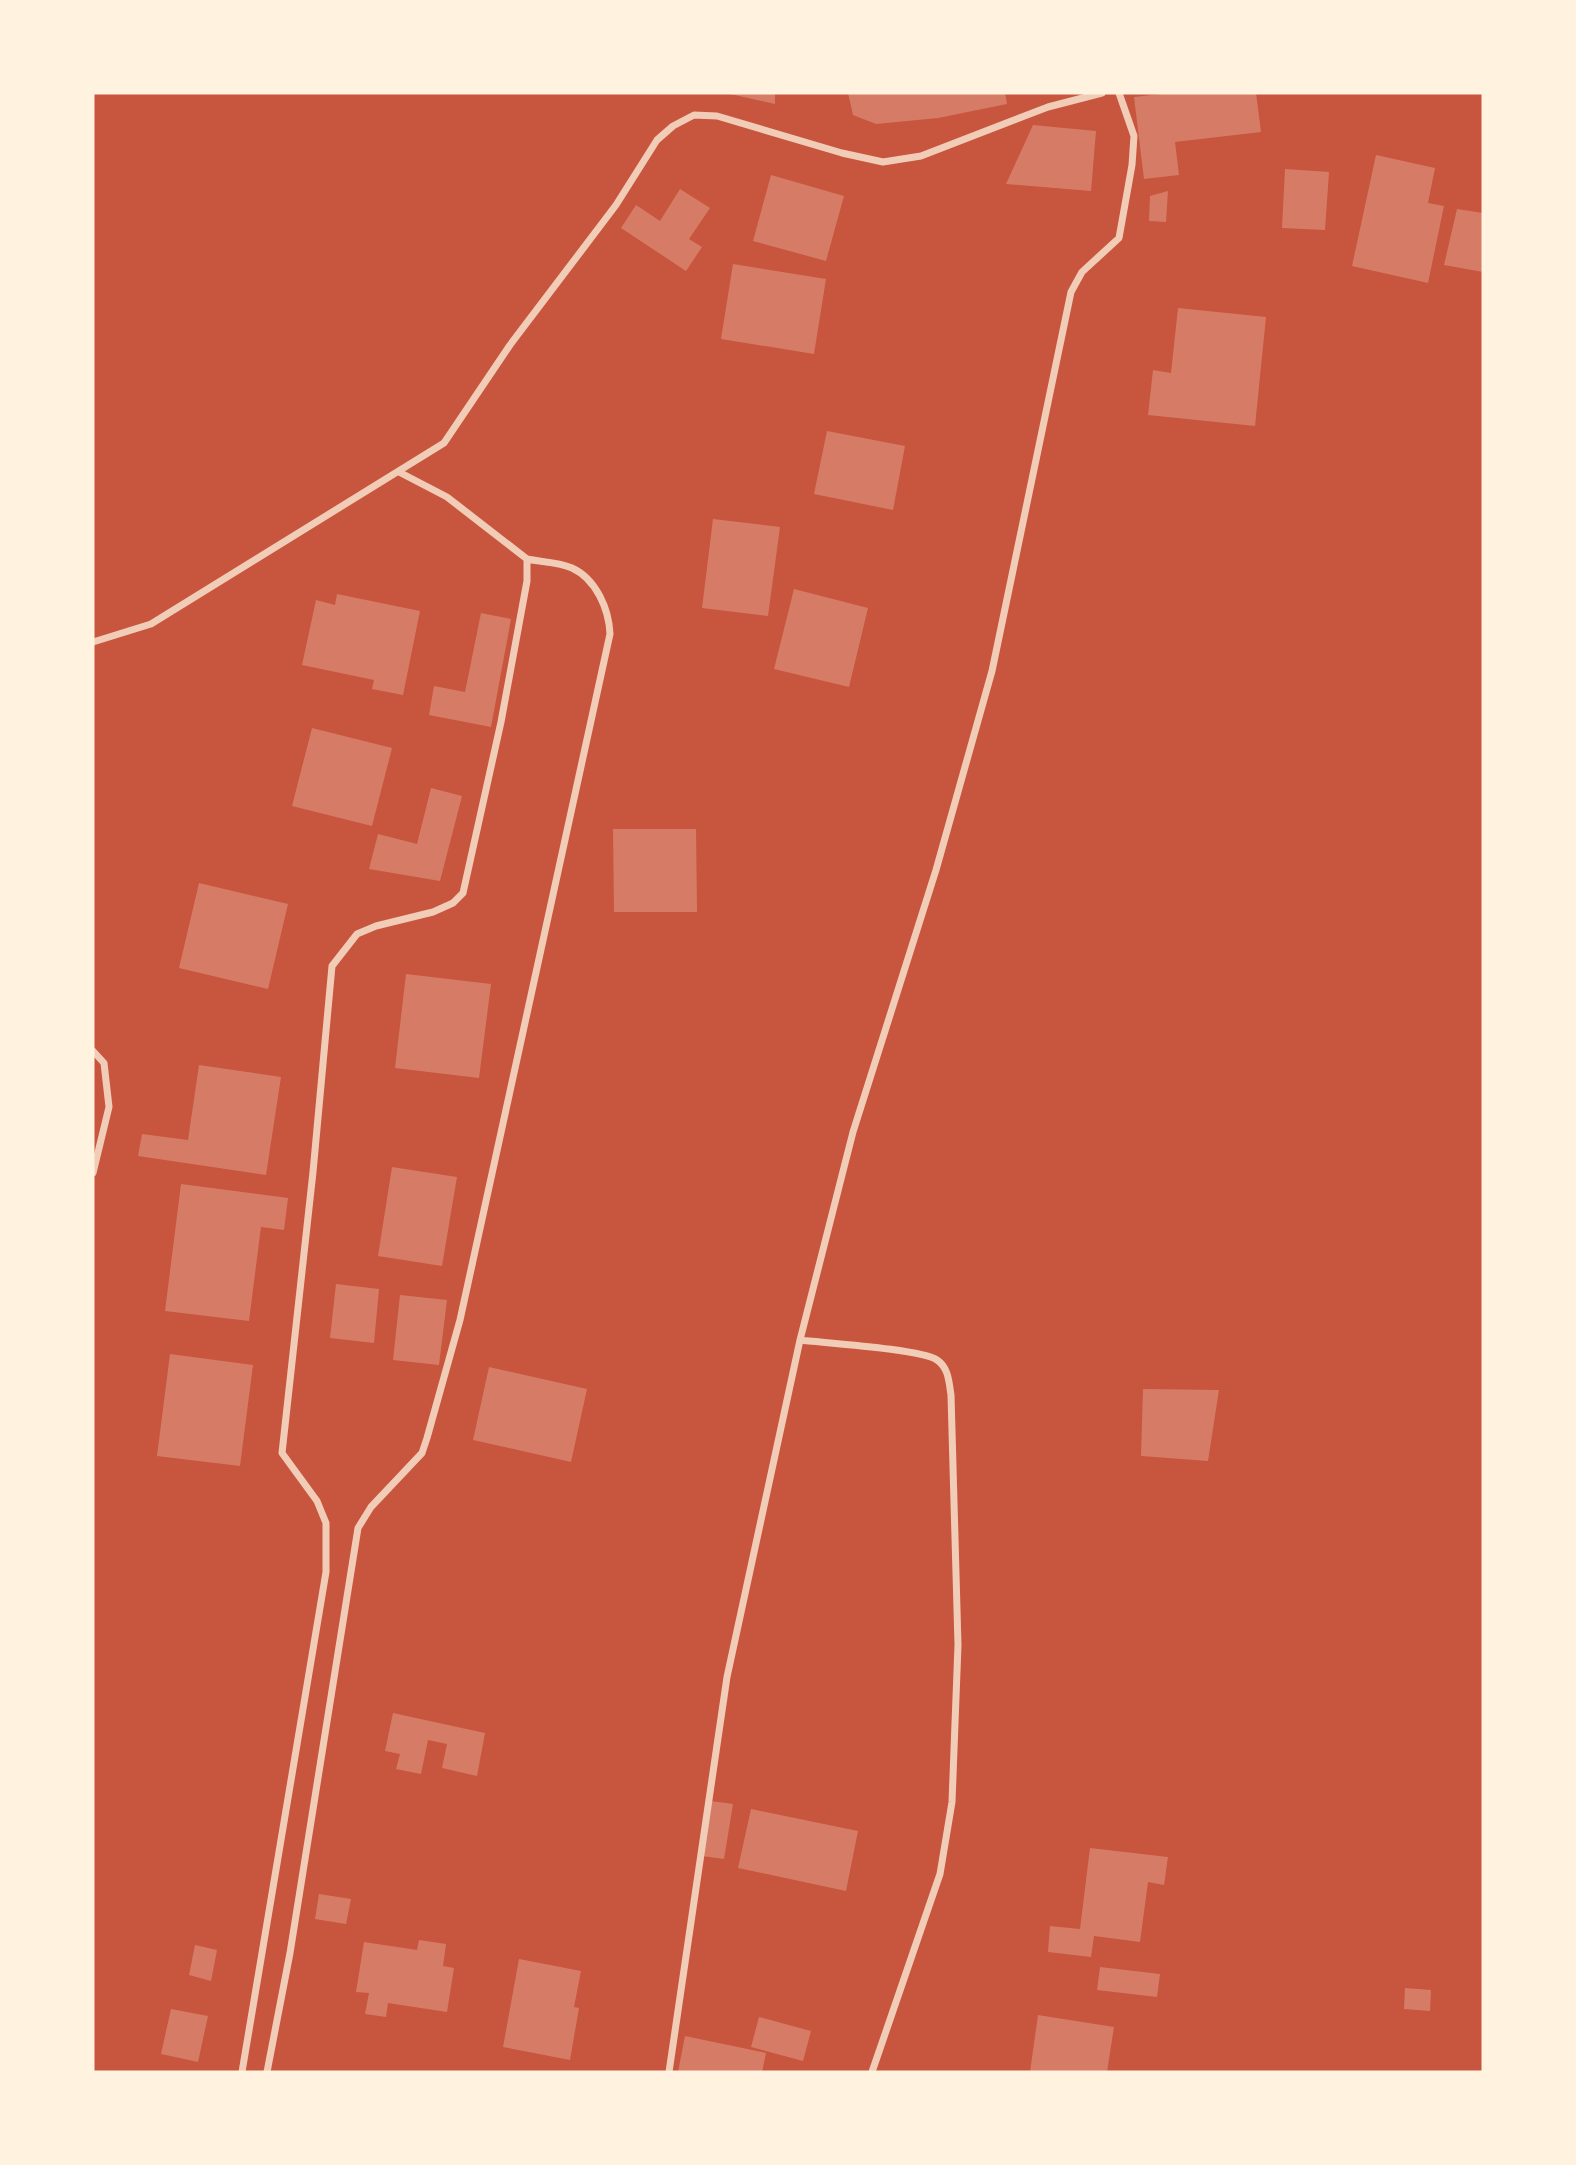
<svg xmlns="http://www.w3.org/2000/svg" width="1576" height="2165" font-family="Georgia,serif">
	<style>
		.building { fill: #d67c66 }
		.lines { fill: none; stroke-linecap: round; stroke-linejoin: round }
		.minor { stroke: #f1ccb7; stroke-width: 7 }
	</style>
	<rect width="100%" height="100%" fill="#c8553d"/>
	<!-- building -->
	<path class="building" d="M731,93H775V104L730,94Z
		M848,93H1005L1007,104L938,118L876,124L853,115Z
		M1169,93H1256L1261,132L1175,142L1179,175L1144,179L1134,97Z
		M1033,125L1096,131L1091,191L1006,184Z
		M1376,155L1435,168L1428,203L1444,206L1428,283L1352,266Z
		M1285,169L1329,172L1325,230L1282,228Z
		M771,175L844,196L826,261L753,241Z
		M680,189L710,208L689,239L702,247L686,271L621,228L636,205L660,221Z
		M1168,191L1166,222L1149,221L1150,196Z
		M1457,209L1483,213V272L1444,265Z
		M733,264L826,279L814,354L721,339Z
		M1178,308L1266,317L1255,426L1148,415L1153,370L1171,373Z
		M827,431L905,446L893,510L814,494Z
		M713,519L780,527L768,616L702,608Z
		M794,589L868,608L849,687L774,669Z
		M337,594L420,611L403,695L372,689L374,680L302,665L316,600L335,605Z
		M481,613L511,619L491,727L429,715L434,686L465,692Z
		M312,728L392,748L372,826L292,806Z
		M431,788L462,796L440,881L369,869L378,834L417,844Z
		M613,829H696L697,912H614Z
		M199,883L288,904L268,989L179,968Z
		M406,974L491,984L479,1078L395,1068Z
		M199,1065L281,1077L266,1175L138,1156L142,1134L188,1140Z
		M392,1167L457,1177L442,1266L378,1256Z
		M181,1184L288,1198L284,1230L261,1227L249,1321L165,1311Z
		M336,1284L379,1289L374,1343L330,1338Z
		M400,1295L447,1300L439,1365L393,1360Z
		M170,1354L253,1365L240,1466L157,1456Z
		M489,1367L587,1389L571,1462L473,1440Z
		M1143,1389L1219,1390L1208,1461L1141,1456Z
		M393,1713L485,1733L477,1776L442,1768L447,1744L428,1740L421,1774L396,1769L400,1754L385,1751Z
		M711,1801L733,1804L724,1859L702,1856Z
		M751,1809L858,1831L846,1891L738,1868Z
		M1090,1848L1168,1857L1164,1885L1148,1882L1140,1942L1094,1936L1091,1957L1048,1952L1050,1926L1080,1929Z
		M319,1894L351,1899L346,1924L315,1919Z
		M419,1940L446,1944L443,1966L454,1968L447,2012L388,2003L386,2017L365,2014L369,1993L356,1992L364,1942L417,1950Z
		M195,1945L217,1950L211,1981L189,1975Z
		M519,1959L581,1971L574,2007L579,2008L570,2060L503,2047Z
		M1100,1967L1160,1974L1157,1997L1097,1990Z
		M1405,1988L1431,1990L1430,2011L1404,2009Z
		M171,2009L208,2016L198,2062L161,2054Z
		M1038,2015L1114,2027L1107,2072H1030Z
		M759,2017L811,2031L803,2061L751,2047Z
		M685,2036L766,2053L762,2072H678Z"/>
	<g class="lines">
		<!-- minor -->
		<path class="minor" d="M93,642L151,624L444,443L510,345L616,205L657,140L673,126L694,115L717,116L842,153L883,162L921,156L1048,107L1102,93
			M93,1051L104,1063L109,1107L93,1173
			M800,1340C825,1343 921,1349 937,1360C949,1368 949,1383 951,1395L958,1645L952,1802L940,1874L872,2072
			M242,2072L326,1572V1523L317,1501L282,1453L313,1172L332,966L357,934L376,926L433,912L453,903L463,893L501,722L527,581V559L447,497L399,472
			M267,2072L290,1953L358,1528L371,1507L422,1453L427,1438L460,1320L610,634C609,609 596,579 572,568C559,562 541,562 527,559
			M669,2072L727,1677L800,1340L853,1132L936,870L992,671L1071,292L1082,272L1119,238L1132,165L1134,136L1119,93"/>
	</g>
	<!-- border -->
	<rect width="1576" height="2165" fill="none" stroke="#fff3e0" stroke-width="189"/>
</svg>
